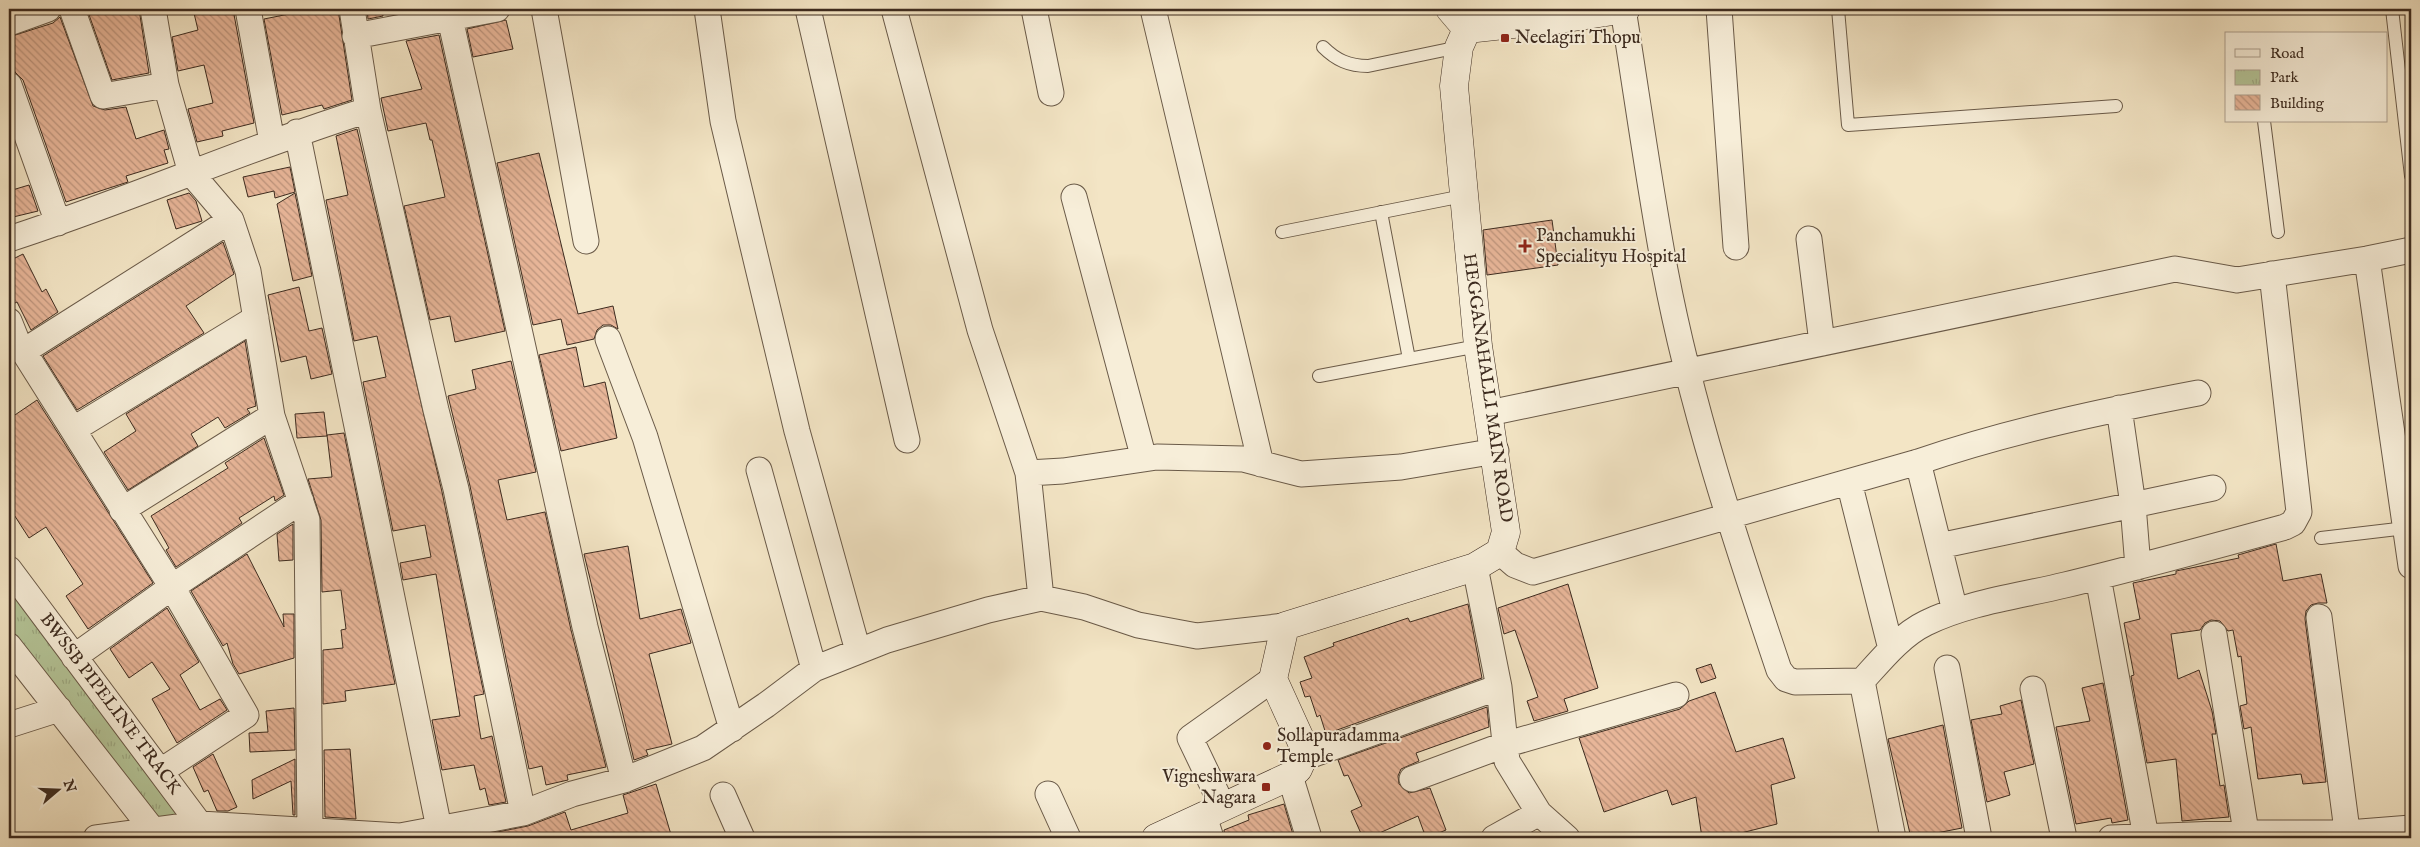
<svg xmlns="http://www.w3.org/2000/svg" width="2420" height="847" font-family="'IM FELL English',serif">
	<style>
		.park { fill: url(#park-tufts); stroke: #79785c }
		.building { fill: url(#building-back-hatch); stroke: #3d2b1f }
		.lines { fill: none; stroke-linecap: round; stroke-linejoin: round }
		.service-casing { stroke: #6a5a48; stroke-width: 14 }
		.minor-casing { stroke: #6a5a48; stroke-width: 27 }
		.tertiary-casing { stroke: #6a5a48; stroke-width: 29 }
		.secondary-casing { stroke: #3d2b1f; stroke-width: 29 }
		.service { stroke: #f7eed9; stroke-width: 12 }
		.minor { stroke: #f7eed9; stroke-width: 25 }
		.tertiary { stroke: #f7eed9; stroke-width: 28 }
		.secondary { stroke: #f7eed9; stroke-width: 28 }
		.poi-dot { fill: #8f2418; stroke: #f7eed9; stroke-width: 2 }
		.labels { text-anchor: middle; dominant-baseline: central; stroke-width: 4; stroke-linejoin: round; paint-order: stroke }
		.poi-label { font-size: 18px; fill: #3d2b1f; stroke: #f7eed9; text-anchor: start }
		.street-label { font-size: 18px; fill: #3d2b1f; stroke: #f7eed9 }
	</style>
	<defs>
		<pattern id="park-tufts" width="24" height="20" patternUnits="userSpaceOnUse" patternTransform="scale(1.25)"><rect width="24" height="20" fill="#b5c699"/><path d="M3 7l-1-3M5 7V3M7 7l1-3M15 17l-1-3M17 17v-4M19 17l1-3" fill="none" stroke="#9daa83"/></pattern>
		<pattern id="building-back-hatch" width="6" height="6" patternUnits="userSpaceOnUse" patternTransform="scale(1.25)"><rect width="6" height="6" fill="#e8b699"/><path d="M-1 5l2 2M0 0l6 6M5-1l2 2" fill="none" stroke="#bd947c"/></pattern>
	</defs>
	<rect width="100%" height="100%" fill="#f3e5c5"/>
	<filter id="stains"><feTurbulence type="fractalNoise" baseFrequency=".004" numOctaves="4"/><feColorMatrix values="0 0 0 0 .2 0 0 0 0 .09 0 0 0 0 .02 0 0 0 .5 -.17"/></filter>
	<radialGradient id="worn" r=".72"><stop offset=".6" stop-color="#630" stop-opacity="0"/><stop offset="1" stop-color="#630" stop-opacity=".3"/></radialGradient>
	<!-- park -->
	<path class="park" d="M9,577L192,822L153,824L9,636Z"/>
	<!-- building -->
	<path class="building" d="M87,9H139L149,73L112,80Z
		M193,9H233L254,123L222,131L223,136L197,142L188,109L213,103L204,65L178,71L172,37L198,30Z
		M314,9H338L352,100L324,109L322,105L282,115L264,19Z
		M367,9H382L383,16L368,19Z
		M60,17L93,106L105,110L126,107L136,139L164,130L169,149L164,150L168,163L126,176L128,182L66,202L23,80L15,72L9,54V37L53,23Z
		M506,20L513,49L473,57L467,29Z
		M439,35L505,331L455,342L450,316L430,320L404,206L445,197L432,140H430L426,123L388,131L381,98L422,89L406,41Z
		M357,129L442,492L484,694L474,696L481,739L492,736L506,802L489,805L485,788L480,790L474,765L442,770L432,720L460,716L436,574L403,580L400,563L431,557L425,525L393,531L363,382L386,377L377,336L354,341L326,200L348,195L336,136Z
		M539,153L578,314L613,306L618,329L611,325H603L597,330L594,339L567,345L561,319L533,325L497,163Z
		M290,167L295,192L275,198L274,191L248,197L243,177Z
		M29,185L38,211L9,218V191Z
		M189,193L196,201L202,221L176,229L167,200Z
		M295,193L312,276L293,281L277,204Z
		M1552,220L1558,265L1487,275L1483,230Z
		M223,242L234,274L186,306L204,333L77,410L43,356Z
		M23,254L42,292L46,289L58,312L31,330L17,302L9,306V261Z
		M299,287L309,331L322,328L332,374L311,379L306,356L281,362L268,295Z
		M245,341L256,406L247,409L250,413L225,428L218,417L191,434L198,446L128,490L104,452L136,431L126,414Z
		M576,347L584,387L605,382L617,438L561,451L539,355Z
		M511,361L536,472L498,480L507,520L545,512L571,630L606,767L567,775L568,780L546,785L542,766L529,769L470,486L448,396L476,389L472,370Z
		M37,400L153,583L88,629L66,596L83,584L46,527L29,538L9,507V419Z
		M324,412L327,436L297,438L295,414Z
		M344,433L395,684L345,691L346,701L323,704V650L343,648L341,630L346,629L341,590L322,592L321,520L308,479L332,477L327,435Z
		M264,438L284,495L275,501L274,496L239,518L242,523L176,567L166,550L169,548L151,516L228,468L225,463Z
		M293,524V560L279,561L277,534Z
		M2276,544L2283,581L2321,574L2327,603H2318L2311,605L2306,611L2305,619L2326,782L2303,784L2301,774L2258,779L2251,727L2244,729L2240,706L2247,704L2241,656L2238,657L2233,630L2228,631L2220,621L2211,620L2205,623L2200,630L2171,634L2178,679L2199,670L2212,711L2216,734H2212L2220,786L2224,785L2229,817L2182,821L2176,759L2147,763L2131,676L2134,675L2124,623L2140,619L2133,583L2176,574V571L2186,569L2239,558L2238,555Z
		M628,546L640,619L681,609L691,643L649,654L672,744L646,750L648,755L634,760L584,554Z
		M247,554L284,627L283,614H294V658L239,674L233,664L227,643L223,646L191,591Z
		M1568,584L1598,688L1564,699L1568,711L1534,721L1527,701L1538,697L1515,630L1504,634L1498,608Z
		M1468,604L1482,678L1326,734L1320,715L1317,717L1310,696L1305,697L1300,682L1312,678L1304,657L1334,646L1333,643L1408,618L1410,622Z
		M167,608L199,662L180,675L200,710L220,699L227,710L177,743L152,699L170,689L152,662L129,678L110,649Z
		M1711,664L1716,678L1701,683L1696,669Z
		M2103,683L2128,820L2112,823L2111,818L2076,824L2056,727L2090,721L2082,688Z
		M1715,692L1736,752L1783,738L1795,778L1771,785L1777,824L1721,838H1702L1696,797L1672,805L1667,790L1604,812L1579,738L1680,709L1689,701Z
		M2021,700L2034,764L2004,772L2010,795L1987,802L1971,720L2002,714L2000,706Z
		M1487,707L1489,727L1416,753L1419,761L1401,769L1398,776L1399,784L1409,793L1430,788L1446,830L1426,838L1418,816L1368,838H1363L1351,811L1362,806L1348,775L1344,776L1338,760Z
		M294,708L295,750L250,752L249,733L268,732L266,711Z
		M1943,725L1962,828L1911,838L1888,739Z
		M350,749L356,819L325,817L324,750Z
		M213,754L237,807L228,811H217L208,790L204,792L193,767Z
		M295,759V815H293L291,781L253,799L252,780Z
		M656,784L672,838H477V836L528,826L565,812L571,830L628,813L623,795Z
		M1284,804L1294,838H1225L1224,830L1249,820L1248,815Z"/>
	<g class="lines">
		<!-- service casing -->
		<g class="service-casing">
			<path id="service" d="M1838,9L1848,125L2116,106
				M2392,9L2411,176
				M1323,47C1336,60 1349,66 1368,66L1459,47
				M2264,121L2278,232
				M1381,212L1409,359
				M1282,232L1463,196
				M1319,376L1478,346
				M2321,538L2406,528"/>
		</g>
		<!-- minor casing -->
		<g class="minor-casing">
			<path id="minor" d="M72,9L103,96L166,85
				M153,9L166,85L191,173L231,220L248,271L272,416L307,520L310,831
				M248,9L272,142
				M448,9L585,627L624,780
				M544,9L586,241
				M707,9L723,121L797,431L858,651
				M808,9L907,440
				M894,9L980,330L1028,473
				M1034,9L1051,93
				M1153,9L1261,464
				M1623,9C1637,96 1649,184 1665,270C1691,407 1735,539 1779,670L1786,679L1795,682L1862,681
				M1719,9L1736,247
				M9,23L48,9
				M355,36L497,9
				M9,85L58,223
				M368,110L436,410L456,489L523,813
				M297,132L441,838
				M1074,197L1144,459
				M9,239C130,200 246,148 368,110L352,9
				M1809,239L1822,343
				M2367,259L2411,566
				M9,321L17,341L172,587L246,715L161,771
				M608,339L645,437L732,729
				M24,351L231,220
				M1489,413L2175,269L2237,280L2367,259L2411,250
				M74,429L256,318
				M1918,462L1955,611
				M759,470L814,669
				M1849,482L1891,649
				M122,510L272,416
				M1939,546L2133,505L2119,408
				M1500,552L1515,565L1533,572L1918,462C2009,431 2103,411 2198,393
				M1475,567L1499,687L1507,761L1539,813L1567,838
				M2138,567L2133,505L2213,488
				M9,569L207,834
				M2098,577L2146,837
				M1041,598L1028,473L1063,471L1157,457L1243,459L1301,474L1401,467L1496,451
				M2319,617L2348,838
				M2214,634L2247,838
				M9,646L152,829
				M74,657L172,587L301,501
				M1947,668L1979,838
				M2033,689L2064,838
				M9,725L59,709
				M1303,758L1499,687
				M1290,776L1309,838
				M1412,779L1504,745L1676,695
				M1048,794L1068,838
				M723,795L742,838
				M1223,807L1190,738L1273,679
				M1204,816L1211,838
				M96,838L200,824L400,836L523,813L572,794L624,780L703,748L766,705L814,669L887,640L988,610L1041,598L1084,607L1138,625L1197,636L1285,626
				M1494,838L1539,813
				M1893,838L1862,681C1881,660 1901,635 1926,623C1969,602 2020,596 2065,585C2139,567 2212,547 2285,527L2293,523L2299,512L2272,274
				M2111,838L2246,833H2348L2411,828"/>
		</g>
		<!-- tertiary casing -->
		<g class="tertiary-casing">
			<path id="tertiary" d="M1450,9L1467,29"/>
		</g>
		<!-- secondary casing -->
		<g class="secondary-casing">
			<path id="secondary" d="M1156,838L1290,776L1298,769L1303,758V745L1273,679L1285,626L1475,567L1500,552L1506,532L1478,346L1454,86L1459,47L1467,29L1560,19L1626,9"/>
		</g>
		<!-- service -->
		<use href="#service" class="service"/>
		<!-- minor -->
		<use href="#minor" class="minor"/>
		<!-- tertiary -->
		<use href="#tertiary" class="tertiary"/>
		<!-- secondary -->
		<use href="#secondary" class="secondary"/>
	</g>
	<!-- markers -->
	<g class="poi-dot">
		<rect x="1500" y="33" width="10" height="10" rx="2.5"/>
		<path d="M1522.5 238.5h5v5h5v5h-5v5h-5v-5h-5v-5h5z"/>
		<circle cx="1267" cy="746" r="5"/>
		<rect x="1261" y="782" width="10" height="10" rx="2.5"/>
	</g>
	<g class="labels">
		<!-- poi labels -->
		<g class="poi-label">
			<text x="1515" y="38">Neelagiri Thopu</text>
			<text x="1536" y="236">Panchamukhi<tspan x="1536" dy="21">Specialityu Hospital</tspan></text>
			<text x="1277" y="736">Sollapuradamma<tspan x="1277" dy="21">Temple</tspan></text>
			<text x="1256" y="777" text-anchor="end">Vigneshwara<tspan x="1256" dy="21">Nagara</tspan></text>
		</g>
		<!-- street labels -->
		<g class="street-label">
			<text transform="translate(1487 388) rotate(82)">HEGGANAHALLI MAIN ROAD</text>
			<text transform="translate(110 704) rotate(53)">BWSSB PIPELINE TRACK</text>
		</g>
	</g>
	<!-- margin -->
	<rect width="2420" height="847" fill="none" stroke="#f3e5c5" stroke-width="30"/>
	<rect x="10" y="10" width="2400" height="827" fill="none" stroke="#3d2b1f" stroke-width="2.5"/>
	<rect x="15" y="15" width="2390" height="817" fill="none" stroke="#3d2b1f"/>
	<!-- legend -->
	<rect x="2225" y="32" width="162" height="90" fill="#f7eed9" stroke="#ada08f"/>
	<rect x="2235" y="49" width="25" height="8" fill="#f7eed9" stroke="#ada08f"/>
	<text x="2270" y="58" font-size="15" fill="#3d2b1f">Road</text>
	<rect x="2235" y="70" width="25" height="15" fill="url(#park-tufts)" stroke="#ada08f"/>
	<text x="2270" y="82" font-size="15" fill="#3d2b1f">Park</text>
	<rect x="2235" y="95" width="25" height="15" fill="url(#building-back-hatch)" stroke="#ada08f"/>
	<text x="2270" y="108" font-size="15" fill="#3d2b1f">Building</text>
	<!-- north arrow -->
	<g transform="translate(58 790) rotate(71)" stroke="#f7eed9" stroke-width="4" paint-order="stroke">
	<path d="M0-4L9 19L0 12L-9 19Z" fill="#3d2b1f"/>
	<text y="-8" font-size="14" font-weight="bold" text-anchor="middle" fill="#3d2b1f">N</text>
	</g>
	<rect width="100%" height="100%" filter="url(#stains)"/>
	<rect width="100%" height="100%" fill="url(#worn)"/>
</svg>
